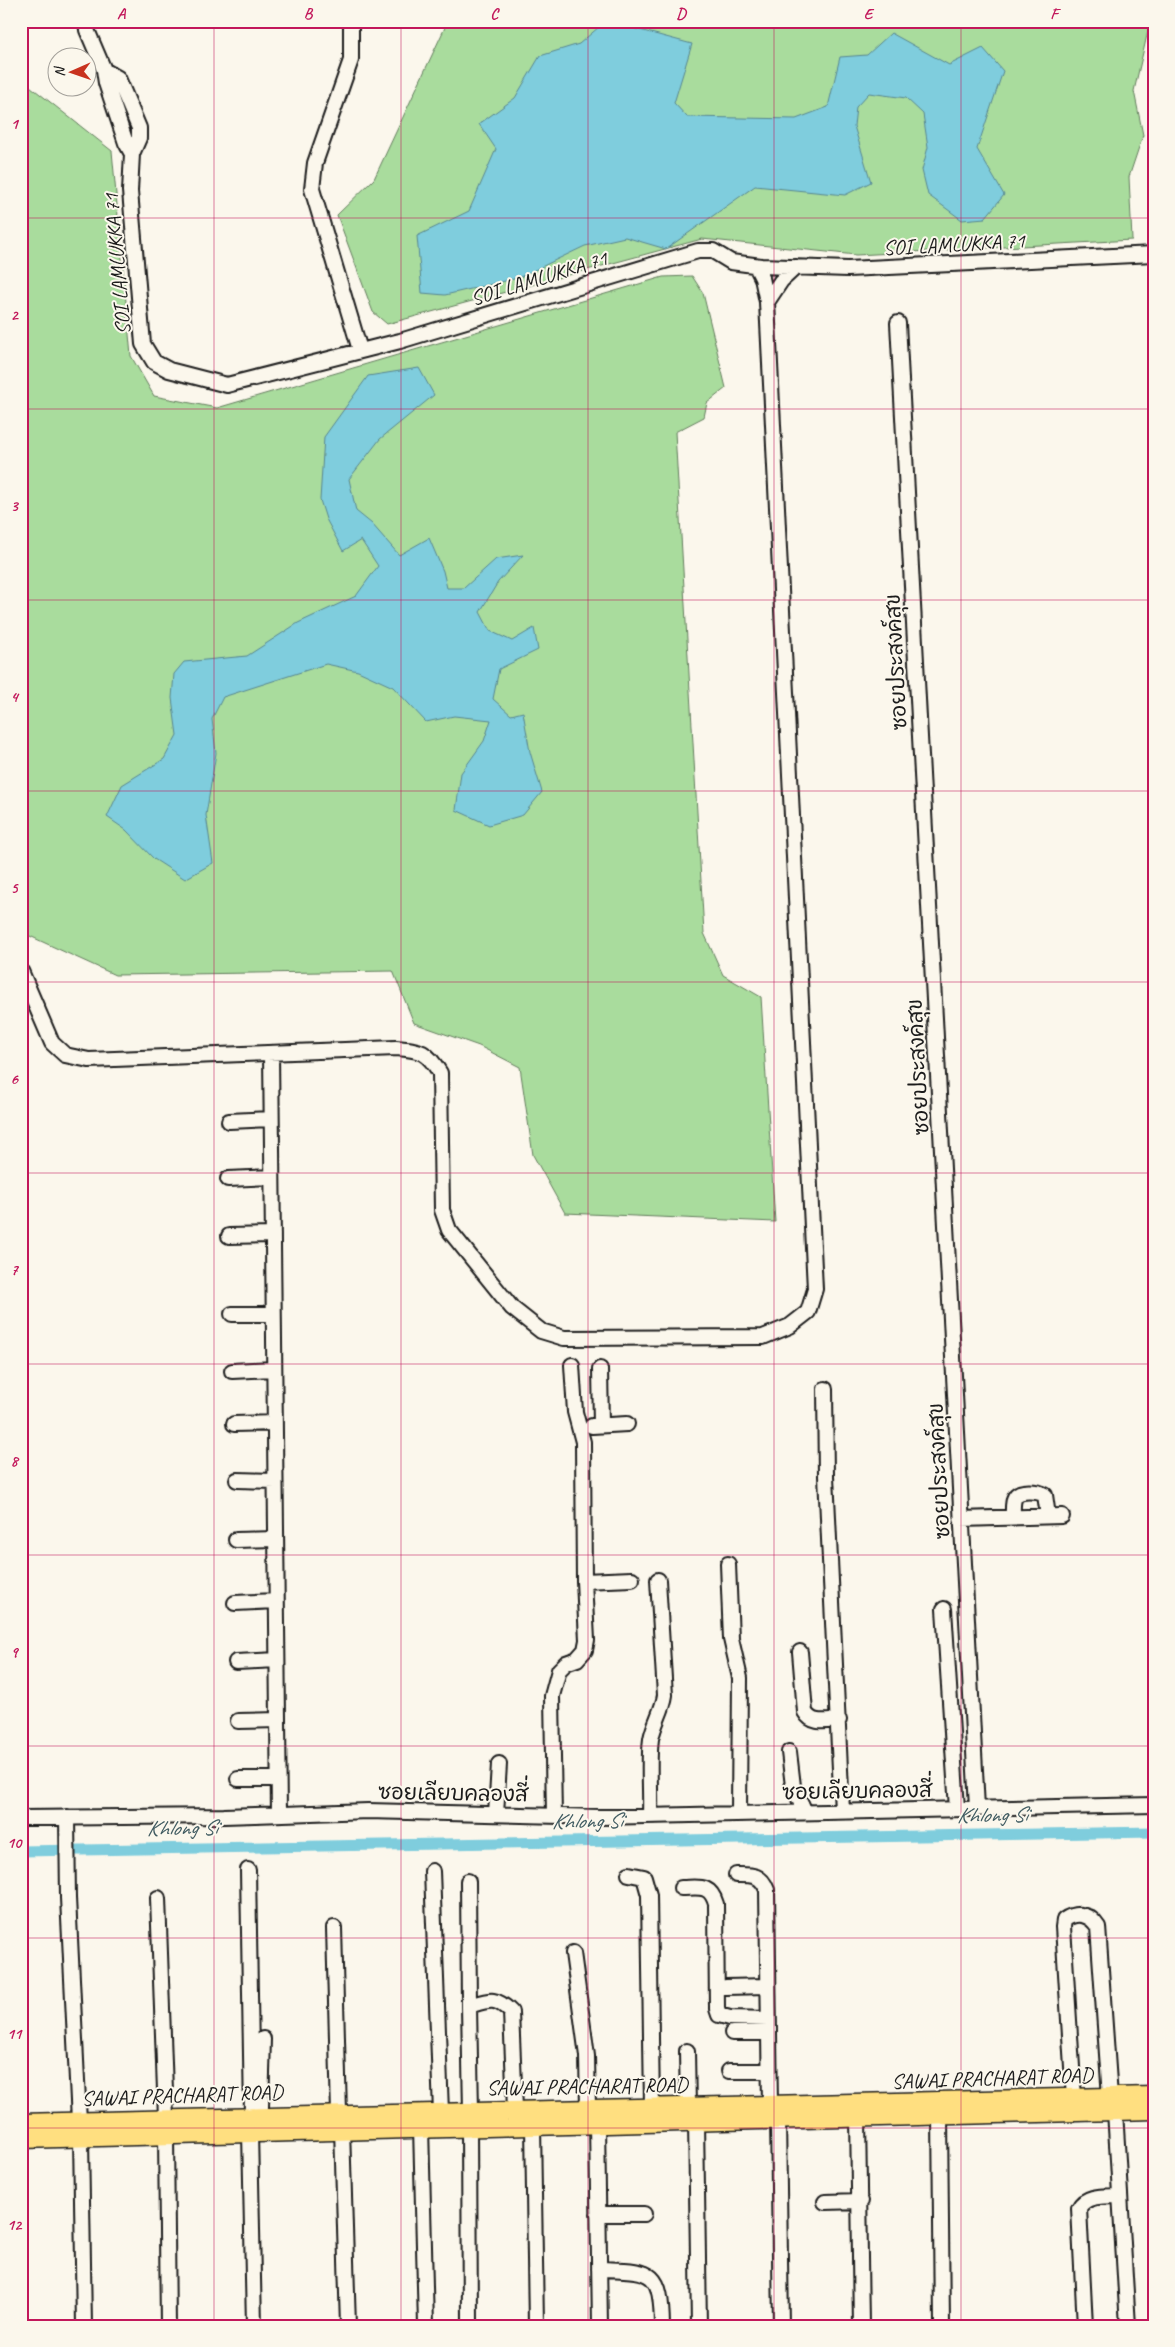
<svg xmlns="http://www.w3.org/2000/svg" width="1175" height="2347" font-family="Caveat,'Playpen Sans Thai',sans-serif">
	<style>
		.green { fill: #a9dc9d; stroke: #627c5c }
		.water { fill: #7fcddd; stroke: #578690 }
		.lines { fill: none; stroke-linecap: round; stroke-linejoin: round }
		.canal { stroke: #7fcddd; stroke-width: 11 }
		.minor-casing { stroke: #1c1c1c; stroke-width: 18 }
		.major-casing { stroke: #1c1c1c; stroke-width: 21 }
		.minor { stroke: #fbf7ec; stroke-width: 14 }
		.major { stroke: #ffdf80; stroke-width: 18 }
		.grid { fill: none; stroke: #c2185b; stroke-width: 1; stroke-opacity: 0.55 }
		.labels { text-anchor: middle; dominant-baseline: central; stroke-width: 4; stroke-linejoin: round; paint-order: stroke }
		.street-label { font-size: 21px; fill: #1c1c1c; stroke: #fbf7ec }
		.water-label { font-size: 22px; font-style: italic; fill: #3f5a60; stroke: #fbf7ec }
		.neatline { fill: none; stroke: #c2185b; stroke-width: 2 }
		.grid-label { font-size: 16px; text-anchor: middle; font-weight: bold; fill: #c2185b }
	</style>
	<rect width="100%" height="100%" fill="#fbf7ec"/>
	<filter id="ink" filterUnits="userSpaceOnUse"><feTurbulence type="fractalNoise" baseFrequency=".02" numOctaves="2"/><feDisplacementMap in="SourceGraphic" scale="10" xChannelSelector="R" yChannelSelector="G"/><feConvolveMatrix kernelMatrix="1 2 1 2 8 2 1 2 1" color-interpolation-filters="sRGB"/></filter>
	<g filter="url(#ink)">
		<!-- green -->
		<path class="green" d="M448,21H1148V31L1134,91L1143,135L1129,177L1132,240L856,255L702,239L387,324L373,312L337,215L374,179Z
			M21,79L112,151L131,356L154,396L217,408L663,277L692,276L703,293L726,388L707,403L704,417L675,432L704,933L723,975L761,997L775,1222L565,1213L533,1155L520,1067L479,1046L414,1023L393,971L115,975L21,932Z"/>
		<!-- water -->
		<path class="water" d="M606,21L692,44L674,103L687,117L796,119L828,107L840,57L867,55L891,33L949,65L983,48L1003,71L977,149L1004,195L985,218L962,220L928,195L922,170L928,147L923,114L906,98L869,93L856,107L854,126L871,182L845,195L755,186L666,249L625,237L585,246L518,278L445,295L422,293L417,236L469,211L496,149L479,124L515,98L540,56L579,44Z
			M419,368L434,395L380,439L349,479L356,511L372,524L399,555L429,538L443,571L447,588H464L496,559L523,555L498,582L480,612L490,631L512,641L534,628L538,650L499,669L493,699L511,715L523,712L530,752L542,792L523,815L489,825L456,810L461,773L484,741L491,720L454,716L426,722L393,687L358,671L326,664L223,697L212,719L216,753L206,815L213,863L185,879L154,859L126,830L107,817L122,785L164,759L177,735L172,698L174,674L184,662L247,656L298,623L356,596L378,566L361,540L343,551L326,519L320,500L324,437L368,376Z"/>
		<g class="lines">
			<!-- canal -->
			<path class="canal" d="M21,1851L1154,1832"/>
			<!-- minor casing -->
			<g class="minor-casing">
				<path id="minor" d="M86,21L87,30L104,70L106,83L126,143L132,154
					M351,21V60L315,163L312,189L360,350
					M104,70L118,78L139,128V138L132,154L130,191L143,344L154,362L169,370L227,385L400,341L698,251H713L731,262L761,266L848,269L1154,254
					M756,266L762,278L767,302L781,281L796,267
					M898,323L977,1808
					M21,971L52,1043L65,1055L89,1060L396,1048C421,1050 427,1051 440,1073L442,1210L449,1230L512,1308L541,1331L564,1338L763,1337L790,1326L808,1312L815,1289L767,302
					M271,1053L279,1814
					M229,1121L271,1119
					M228,1179L272,1177
					M229,1236L273,1235
					M232,1314H273
					M600,1369L601,1425
					M232,1371L274,1369
					M825,1389L826,1476L842,1811
					M234,1424L275,1423
					M592,1426L627,1424
					M237,1480L275,1481
					M1013,1517C1013,1512 1012,1502 1015,1497C1019,1489 1038,1491 1045,1495L1048,1516
					M961,1519L1062,1516
					M236,1540L276,1539
					M728,1564L731,1639L740,1678L739,1814
					M584,1581L632,1579
					M235,1603L276,1601
					M944,1609L957,1809
					M800,1652L805,1712C812,1725 826,1721 839,1720
					M236,1662L277,1660
					M238,1721L278,1720
					M789,1752L793,1786L805,1812
					M238,1779H278
					M496,1814L499,1764
					M554,1816L552,1696L559,1670L566,1663L577,1659L585,1650L587,1640L584,1581L583,1442L575,1412L572,1365
					M650,1816C651,1793 648,1760 651,1739C654,1723 663,1710 665,1695L658,1580
					M67,1817L68,1898L79,2121
					M21,1818L224,1816L368,1811L600,1817L1154,1805
					M248,1870L252,2116
					M432,1871L441,2112
					M629,1874L644,1877L649,1895L652,2108
					M736,1875C752,1875 761,1874 767,1890L770,2105
					M468,1881L469,2006
					M681,1888C698,1888 710,1883 716,1904L717,2009L719,2015L730,2018L768,2019
					M158,1898L166,2118
					M334,1928L339,2113
					M573,1953L587,2056L588,2109
					M726,1987L767,1986
					M732,2033H768
					M687,2051L688,2107
					M729,2071H769
					M1074,2098L1063,1927L1064,1920C1077,1911 1090,1914 1098,1927L1110,2097
					M261,2107L263,2039
					M471,2111L469,2006C489,2000 495,1996 511,2012L515,2109
					M1115,2111L1128,2326
					M940,2115L942,2326
					M858,2117L861,2326
					M778,2119L781,2326
					M696,2121L699,2326
					M597,2123L600,2326
					M533,2125L536,2326
					M469,2126L470,2326
					M421,2127L426,2326
					M342,2129L348,2326
					M250,2132L254,2326
					M166,2135L168,2326
					M81,2138L84,2326
					M825,2202L861,2201
					M598,2214H644
					M599,2269C652,2271 661,2268 662,2326
					M1085,2326L1079,2208C1086,2194 1106,2197 1120,2196"/>
			</g>
			<!-- major casing -->
			<g class="major-casing">
				<path id="major" d="M21,2123C399,2111 776,2107 1154,2096
					M21,2139L1154,2110"/>
			</g>
			<!-- minor -->
			<use href="#minor" class="minor"/>
			<!-- major -->
			<use href="#major" class="major"/>
		</g>
	</g>
	<!-- grid -->
	<path class="grid" d="M214,21V2326M401,21V2326M588,21V2326M774,21V2326M961,21V2326M21,218H1154M21,409H1154M21,600H1154M21,791H1154M21,982H1154M21,1173H1154M21,1364H1154M21,1555H1154M21,1746H1154M21,1938H1154M21,2128H1154"/>
	<g class="labels">
		<!-- street labels -->
		<g class="street-label">
			<text transform="translate(954 244) rotate(-3)">SOI LAMLUKKA 71</text>
			<text transform="translate(117 264) rotate(-95)">SOI LAMLUKKA 71</text>
			<text transform="translate(539 278) rotate(-17)">SOI LAMLUKKA 71</text>
			<text transform="translate(896 662) rotate(-93)">ซอยประสงค์สุข</text>
			<text transform="translate(918 1067) rotate(-93)">ซอยประสงค์สุข</text>
			<text transform="translate(939 1471) rotate(-93)">ซอยประสงค์สุข</text>
			<text transform="translate(857 1791) rotate(-1)">ซอยเลียบคลองสี่</text>
			<text transform="translate(453 1793) rotate(1)">ซอยเลียบคลองสี่</text>
			<text transform="translate(992 2078) rotate(-2)">SAWAI PRACHARAT ROAD</text>
			<text transform="translate(587 2086) rotate(-1)">SAWAI PRACHARAT ROAD</text>
			<text transform="translate(182 2095) rotate(-2)">SAWAI PRACHARAT ROAD</text>
		</g>
		<!-- water labels -->
		<g class="water-label">
			<text transform="translate(992 1815) rotate(-1)">Khlong Si</text>
			<text transform="translate(587 1821) rotate(-1)">Khlong Si</text>
			<text transform="translate(182 1828) rotate(-1)">Khlong Si</text>
		</g>
	</g>
	<!-- margin -->
	<rect width="1175" height="2347" fill="none" stroke="#fbf7ec" stroke-width="55"/>
	<!-- north arrow -->
	<g transform="translate(72 72) rotate(268)"><circle r="24" fill="#fbf7ec" stroke="#a29f99"/>
	<path d="M0-4L9 19L0 12L-9 19Z" fill="#c8321e"/>
	<text y="-8" font-size="14" font-weight="bold" text-anchor="middle" fill="#1c1c1c">N</text>
	</g>
	<rect x="28" y="28" width="1120" height="2292" class="neatline"/>
	<g class="grid-label">
		<text x="121" y="19">A</text>
		<text x="308" y="19">B</text>
		<text x="494" y="19">C</text>
		<text x="681" y="19">D</text>
		<text x="868" y="19">E</text>
		<text x="1054" y="19">F</text>
		<text x="14" y="129">1</text>
		<text x="14" y="320">2</text>
		<text x="14" y="511">3</text>
		<text x="14" y="702">4</text>
		<text x="14" y="893">5</text>
		<text x="14" y="1084">6</text>
		<text x="14" y="1275">7</text>
		<text x="14" y="1466">8</text>
		<text x="14" y="1657">9</text>
		<text x="14" y="1848">10</text>
		<text x="14" y="2039">11</text>
		<text x="14" y="2230">12</text>
	</g>
</svg>
